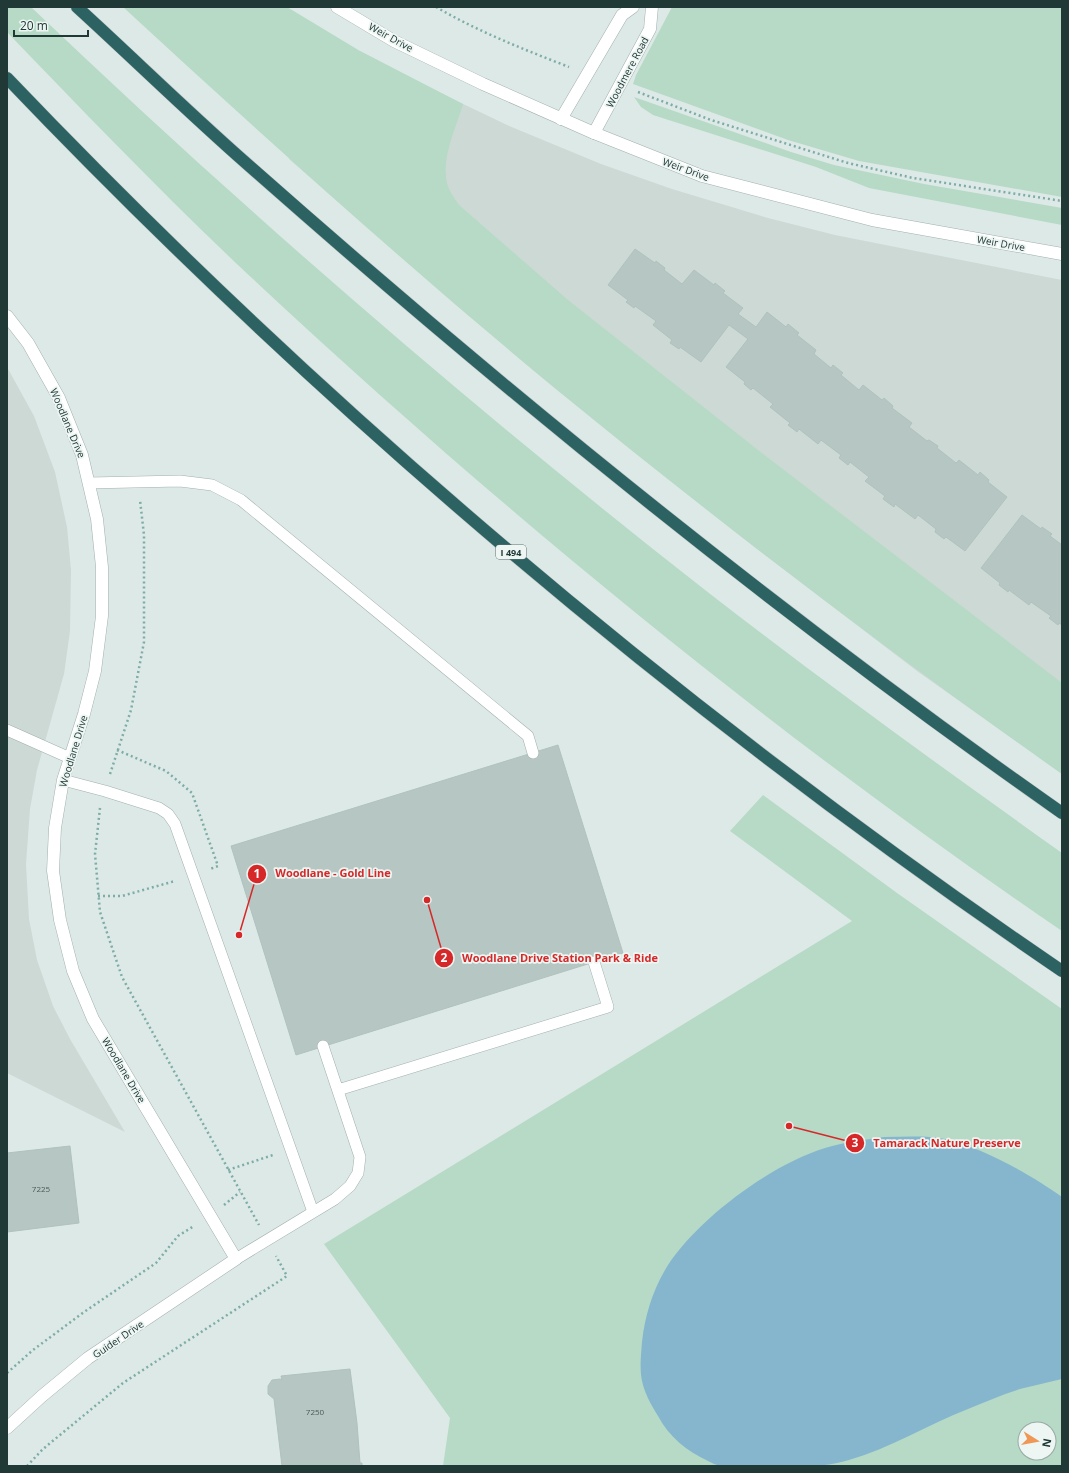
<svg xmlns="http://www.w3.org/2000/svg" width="1069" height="1473" font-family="'Open Sans',sans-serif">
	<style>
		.built { fill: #ccd9d5 }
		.green { fill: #b6dac6; fill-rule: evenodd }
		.water { fill: #85b6ce }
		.building { fill: #b6c6c2; stroke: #b0c2be }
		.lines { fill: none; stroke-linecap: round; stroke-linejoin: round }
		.service-casing { stroke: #a1b0ae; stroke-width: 12 }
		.minor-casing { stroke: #a1b0ae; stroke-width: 13 }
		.tertiary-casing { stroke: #a1b0ae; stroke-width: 13 }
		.motorway-casing { stroke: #bcc3c3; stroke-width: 13 }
		.path { stroke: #7eaca6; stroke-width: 2.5; stroke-dasharray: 2 3; stroke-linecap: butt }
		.service { stroke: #fff; stroke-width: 11 }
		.minor { stroke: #fff; stroke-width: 12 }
		.tertiary { stroke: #fff; stroke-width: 12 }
		.motorway { stroke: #2c6362; stroke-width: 12 }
		.labels { text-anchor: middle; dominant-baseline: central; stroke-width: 3.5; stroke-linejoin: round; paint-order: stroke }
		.number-label { font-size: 8px; fill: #465c59 }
		.shield { fill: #edf6f3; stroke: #5e716f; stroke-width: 1 }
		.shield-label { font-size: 9px; font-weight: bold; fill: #203836 }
		.street-label { font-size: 10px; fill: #203836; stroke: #edf6f3 }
		.leader { fill: none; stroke: #d62828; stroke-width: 1.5 }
		.callout-dot { fill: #d62828; stroke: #edf6f3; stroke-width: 1.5 }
		.mark-label { font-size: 12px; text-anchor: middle; font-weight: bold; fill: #fff }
		.callout-label { font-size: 11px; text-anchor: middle; font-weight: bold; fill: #d62828; stroke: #edf6f3; stroke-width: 3.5; stroke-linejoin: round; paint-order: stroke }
	</style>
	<rect width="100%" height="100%" fill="#dde9e6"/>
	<!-- built -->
	<path class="built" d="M360,51L436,91L507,125L601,164L672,189L768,218L835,235L1062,280V774L917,671L757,549L667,478L558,390L469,316L289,159Z
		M7,367L34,416L55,472L67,527L71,570L70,631L64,674L37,770L30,809L26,864L29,919L37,960L53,1006L70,1039L125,1132L7,1073Z"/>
	<!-- green -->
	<path class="green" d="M7,7H31C230,197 438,378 653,549C786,655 923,754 1062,853V931C770,732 496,507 238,265C159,190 83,111 7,32Z
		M123,7H287L360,51L463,104C456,128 441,157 447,183C449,191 454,198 459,205L568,300L767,457L1062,683V774C889,652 721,524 557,390C408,267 265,138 123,7Z
		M672,7H1062V197L859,161L788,140L633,84L636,75Z
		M634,97L791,152L834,165L924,184L1062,208V225L869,188L816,167L653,115L641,107Z
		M763,795L897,893L1062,1009V1466H443L450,1418L324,1244L852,921L730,831ZM1025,1429H1049V1453H1025Z"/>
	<!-- water -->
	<path class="water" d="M884,1137C904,1137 925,1135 945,1139C981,1147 1032,1175 1062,1197V1379C1049,1382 1037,1385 1024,1388C1005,1393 986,1402 968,1409C927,1425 891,1448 849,1460C820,1469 789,1466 759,1466C746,1466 733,1468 720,1466C716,1465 712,1463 708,1461C687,1451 669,1437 658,1416C652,1406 646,1396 643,1385C639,1372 641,1355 642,1342C645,1315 653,1289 668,1265C699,1218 770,1165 825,1148C844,1142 864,1140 884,1137Z"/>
	<!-- building -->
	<path class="building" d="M635,249L655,263L656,261L665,268L664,270L682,284L694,270L714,285L715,283L725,291L723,293L743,308L738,314L756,327L767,312L786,327L788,324L799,333L797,335L816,350L814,354L831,368L833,365L843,373L841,375L859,390L863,385L882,400L884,398L893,406L892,408L912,423L909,427L927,441L929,440L938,446L937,448L956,463L959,460L978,475L980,472L989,480L988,482L1007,497L965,551L946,537L944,539L935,532L936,529L918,515L915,519L895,504L894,507L883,499L885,496L865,481L869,477L850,462L848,465L839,458L841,455L821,440L818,444L799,429L797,432L788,425L790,423L770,407L773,404L753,388L751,390L744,384L745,382L726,367L748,339L729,325L701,362L680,347L679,349L670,343L672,340L653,325L656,321L635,306L634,308L626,302L628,300L608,285Z
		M1022,515L1041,529L1042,527L1052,534L1050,536L1062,545V625L1059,623L1058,625L1049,618L1051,616L1031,602L1029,605L1009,590L1008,592L999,585L1000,583L981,568Z
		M558,745L623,953L296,1055L231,846Z
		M70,1146L79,1223L7,1232V1153Z
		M350,1369L357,1423L360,1463H362V1466H282L274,1399L268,1394V1386L272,1380L280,1379L282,1380L281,1376Z"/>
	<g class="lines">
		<!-- service casing -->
		<g class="service-casing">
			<path id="service" d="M89,483L180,481L212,485L241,500L528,736L533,753
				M7,730L70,758
				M63,780L105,791L159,808L168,814L175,824L313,1212
				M338,1090L608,1007L594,962
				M236,1259L335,1199L350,1186L358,1173L360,1157L323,1046"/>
		</g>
		<!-- minor casing -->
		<g class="minor-casing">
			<path id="minor" d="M561,119L622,15L633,7
				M594,133L650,29L652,7"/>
		</g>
		<!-- tertiary casing -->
		<g class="tertiary-casing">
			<path id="tertiary" d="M337,7L394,41L483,84L594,133L702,176L872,220L1062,254
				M7,316L28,343L59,398L82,455L97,519L102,567V616L95,671L84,714L63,780L55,828L53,871L60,920L73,971L93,1019L236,1259L88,1358L42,1396L7,1428"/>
		</g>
		<!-- motorway casing -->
		<g class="motorway-casing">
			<path id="motorway" d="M77,7C134,59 189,113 246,163C507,394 777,613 1062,813
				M7,78C326,412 680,711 1062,971"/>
		</g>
		<!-- path -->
		<path class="path" d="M436,7C479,32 523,49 569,67
			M638,92L711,120L848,163L913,178L1062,201
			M117,750L166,771L192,793L218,866L210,869
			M110,774L131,710L144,642V535L140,500
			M100,808L95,854L100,912L122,977L259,1225
			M98,896H122L175,881
			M228,1170L273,1155
			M224,1205L240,1192
			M7,1373L33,1350L84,1312L156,1263L178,1236L194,1226
			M27,1466L43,1449L123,1383L287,1276L276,1256"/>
		<!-- service -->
		<use href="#service" class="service"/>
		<!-- minor -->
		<use href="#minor" class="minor"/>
		<!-- tertiary -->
		<use href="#tertiary" class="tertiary"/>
		<!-- motorway -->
		<use href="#motorway" class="motorway"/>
	</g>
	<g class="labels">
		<!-- number labels -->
		<g class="number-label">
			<text x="41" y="1188">7225</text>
			<text x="315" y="1411">7250</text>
		</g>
		<!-- shield labels -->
		<rect class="shield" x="496" y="545" width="30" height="14" rx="3"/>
		<g class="shield-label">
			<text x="511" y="552">I 494</text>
		</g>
		<!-- street labels -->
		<g class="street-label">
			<text transform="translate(391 37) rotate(29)">Weir Drive</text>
			<text transform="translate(627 72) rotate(-62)">Woodmere Road</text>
			<text transform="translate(686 169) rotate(20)">Weir Drive</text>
			<text transform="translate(1001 243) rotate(10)">Weir Drive</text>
			<text transform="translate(68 423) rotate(67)">Woodlane Drive</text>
			<text transform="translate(73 751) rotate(-73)">Woodlane Drive</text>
			<text transform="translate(124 1070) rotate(59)">Woodlane Drive</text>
			<text transform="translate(118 1339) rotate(-34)">Guider Drive</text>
		</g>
	</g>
	<!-- callouts -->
	<path class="leader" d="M239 935L257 874M427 900L444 958M789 1126L855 1143"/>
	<g class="callout-dot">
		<circle cx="239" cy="935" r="4"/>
		<circle cx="427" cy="900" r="4"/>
		<circle cx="789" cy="1126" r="4"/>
		<circle cx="257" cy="874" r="10"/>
		<circle cx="444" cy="958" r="10"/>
		<circle cx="855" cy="1143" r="10"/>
	</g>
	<g class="mark-label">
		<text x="257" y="878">1</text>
		<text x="444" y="962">2</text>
		<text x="855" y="1147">3</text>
	</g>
	<g class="callout-label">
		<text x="333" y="877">Woodlane - Gold Line</text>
		<text x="560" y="962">Woodlane Drive Station Park &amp; Ride</text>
		<text x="947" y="1147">Tamarack Nature Preserve</text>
	</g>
	<!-- border -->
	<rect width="1069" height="1473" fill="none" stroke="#203836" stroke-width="16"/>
	<!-- north arrow -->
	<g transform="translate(1037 1441) rotate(101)"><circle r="19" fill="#edf6f3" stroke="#9baaa7"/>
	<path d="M0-3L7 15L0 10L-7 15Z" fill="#ef9756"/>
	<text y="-6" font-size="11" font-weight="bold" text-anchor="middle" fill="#203836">N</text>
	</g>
	<!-- scale -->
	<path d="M14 30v6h74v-6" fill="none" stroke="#203836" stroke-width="2"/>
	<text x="20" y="30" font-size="12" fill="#203836" stroke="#edf6f3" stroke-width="3" paint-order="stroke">20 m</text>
</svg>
